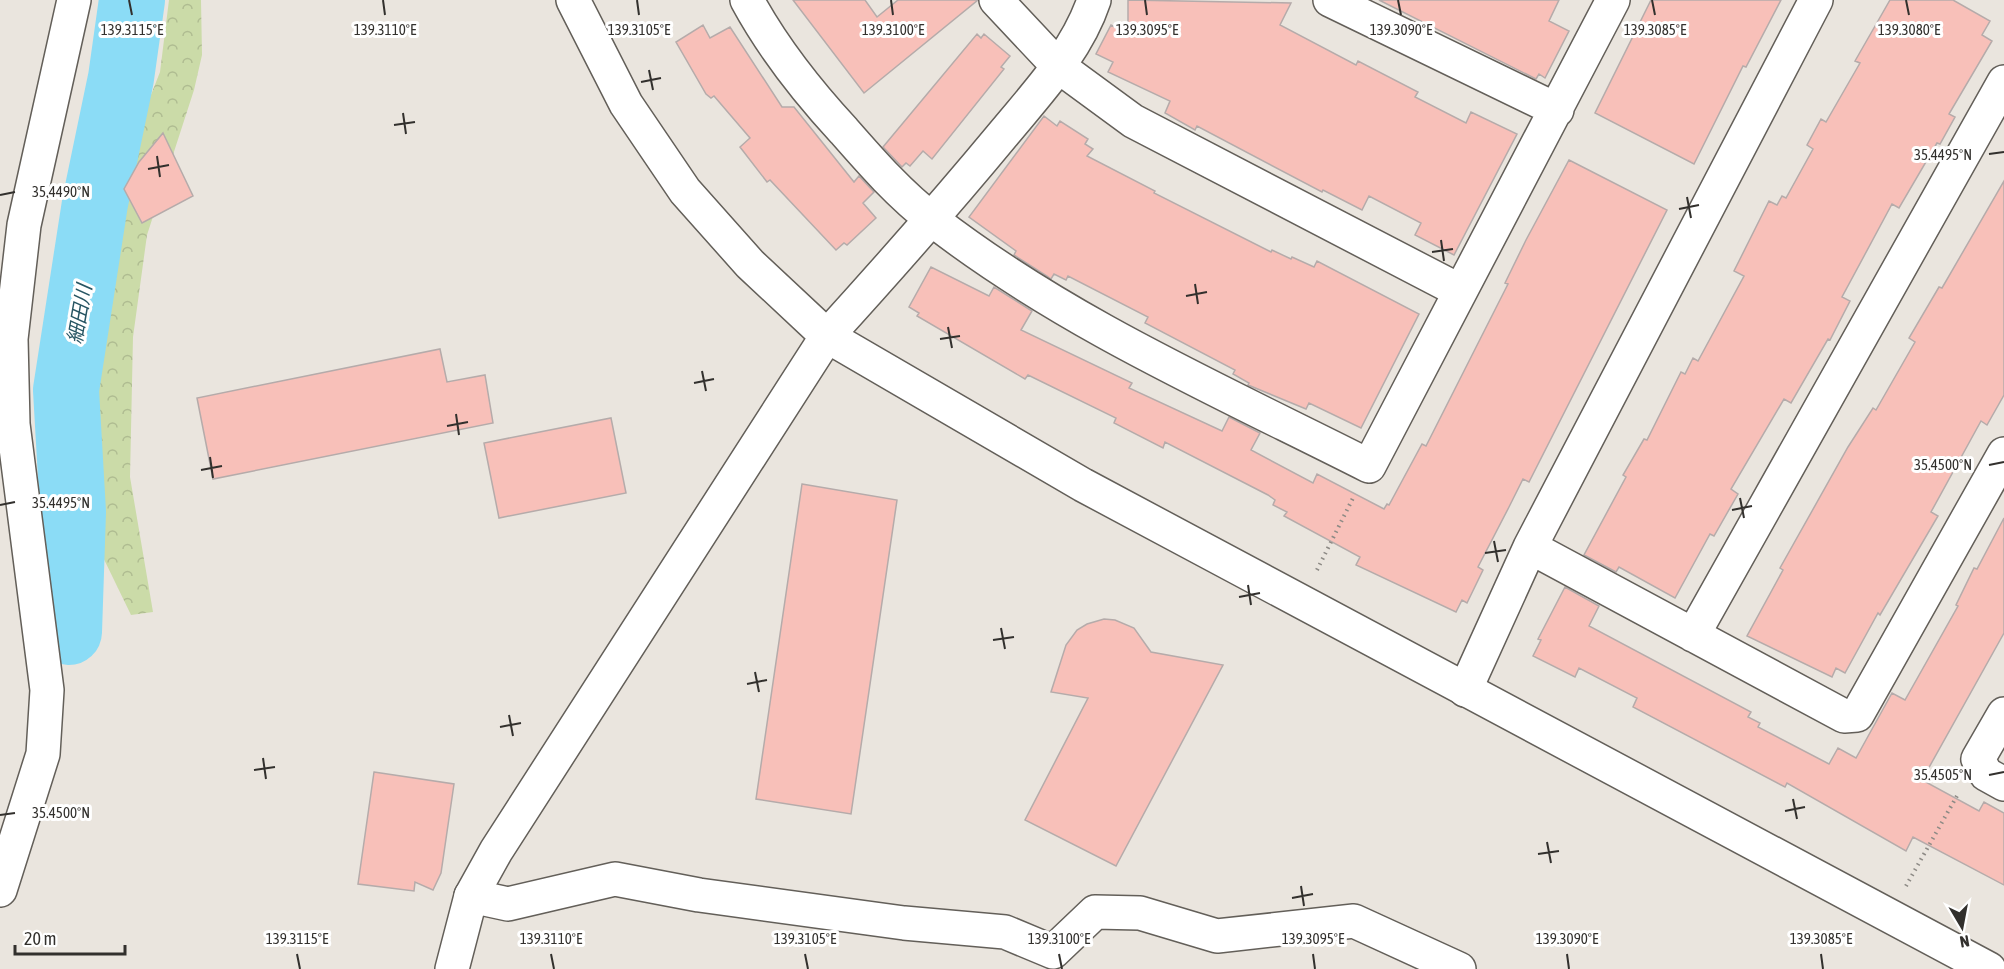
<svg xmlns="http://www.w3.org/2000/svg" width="2004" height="969" font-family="'Asap Condensed','Noto Sans JP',sans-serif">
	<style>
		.forest { fill: url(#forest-crowns) }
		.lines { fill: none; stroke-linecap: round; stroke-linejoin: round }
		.river { stroke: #8bdcf6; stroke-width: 66 }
		.building { fill: #f8c0b9; stroke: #b5abaa; stroke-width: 1.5 }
		.street-casing { stroke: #635f59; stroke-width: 36 }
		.secondary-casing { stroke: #635f59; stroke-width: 36 }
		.path { stroke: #8d8a85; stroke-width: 4; stroke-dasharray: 1.5 4.5; stroke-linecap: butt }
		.street { stroke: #fff; stroke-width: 33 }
		.secondary { stroke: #fff; stroke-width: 33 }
		.ticks { fill: none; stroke: #32302d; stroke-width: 2 }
		.labels { text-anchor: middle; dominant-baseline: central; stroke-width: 6; stroke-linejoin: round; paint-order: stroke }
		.water-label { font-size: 20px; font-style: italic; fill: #275563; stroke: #fff }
		.ticks-label { font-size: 15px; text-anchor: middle; fill: #32302d; stroke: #fff; stroke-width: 6; stroke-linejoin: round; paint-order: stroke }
	</style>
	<defs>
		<pattern id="forest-crowns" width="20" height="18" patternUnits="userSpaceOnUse" patternTransform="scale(1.5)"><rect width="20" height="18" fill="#cbdba8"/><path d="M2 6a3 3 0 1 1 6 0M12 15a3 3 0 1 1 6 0" fill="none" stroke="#afbc91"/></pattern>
	</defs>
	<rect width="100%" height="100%" fill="#eae5de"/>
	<!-- forest -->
	<path class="forest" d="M169,0H201L202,55L194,90L147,235L133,337L130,477L153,612L131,615L99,549L91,496L96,345L104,277L113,241L116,202L143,115L160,72Z"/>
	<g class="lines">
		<!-- river -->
		<path class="river" d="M69,632L73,512L66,390L95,203L121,78L132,0"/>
	</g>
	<!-- building -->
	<path class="building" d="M793,0H865L877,17L898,0H978L864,93Z
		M1128,0L1291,3L1280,25L1356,65L1358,61L1418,92L1415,97L1466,123L1471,112L1517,134L1454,255L1415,235L1421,223L1369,196L1362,210L1323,190L1322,192L1197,126L1195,130L1165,113L1170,101L1108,72L1113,62L1096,54L1111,25L1128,33Z
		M1379,0H1559L1549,21L1569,31L1545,78L1539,74L1536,79Z
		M1651,0H1781L1746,67L1743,66L1694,164L1595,113Z
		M1890,0H1953L1990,21L1982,35L1992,41L1949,114L1955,117L1940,144L1937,143L1899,208L1892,204L1842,297L1850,301L1830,340L1828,339L1791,403L1784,399L1731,489L1738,494L1714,536L1710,534L1675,598L1619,567L1616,572L1584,555L1626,477L1623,475L1644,439L1647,440L1681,372L1685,374L1693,358L1698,361L1744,276L1734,271L1769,201L1777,205L1782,196L1786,198L1813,149L1807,145L1821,119L1826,122L1860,63L1855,61Z
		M703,25L710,38L730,27L782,107H794L854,182L859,176L874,192L863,203L876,218L847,245L844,243L836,250L770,180L767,182L740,147L750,138L714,96L711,98L706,94L676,42Z
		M977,34L981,38L984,34L1010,56L1001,67L1004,69L932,159L923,151L910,166L906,163L902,167L883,147Z
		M1044,116L1057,126L1060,121L1088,139L1085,144L1093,149L1087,156L1155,191L1154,193L1271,252L1272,250L1291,259L1292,257L1314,267L1317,261L1419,314L1361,428L1309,403L1306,409L1248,385L1249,383L1233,374L1235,370L1145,323L1148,317L1068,276L1066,280L1054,274L1051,279L1047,276L1014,255L1016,251L969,217Z
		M163,133L193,196L142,223L124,189L139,162Z
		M1569,160L1667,210L1529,482L1523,479L1509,507L1478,567L1483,570L1467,603L1462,600L1456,612L1356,565L1360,557L1284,516L1287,512L1273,505L1275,500L1268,495L1165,442L1163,448L1114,423L1116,418L1028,375L1025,379L917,316L919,313L909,307L931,267L989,296L994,287L1032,311L1021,330L1132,383L1129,388L1222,431L1229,417L1260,433L1251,450L1313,483L1317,474L1384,509L1387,504L1389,505L1422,444L1426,446L1508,284L1505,283L1526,240Z
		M2004,181V395L1987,425L1981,421L1931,512L1938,516L1880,615L1878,613L1845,673L1836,668L1832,677L1747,636L1783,570L1780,568L1848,447L1873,408L1876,410L1915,342L1909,338L1939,287L1942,288Z
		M440,349L447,382L485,375L493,423L213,479L197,398Z
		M611,418L626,493L499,518L484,443Z
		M802,484L897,500L851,814L756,799Z
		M2004,518V633L1922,780L1979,811L1984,802L2004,813V885L1913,837L1906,851L1787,783L1785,787L1633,707L1637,698L1579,668L1575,677L1533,656L1541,640L1538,639L1565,587L1599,606L1589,626L1751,712L1748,717L1760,723L1758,727L1829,764L1838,748L1856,758L1892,693L1905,700L1958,606L1956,605L1974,568L1977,569Z
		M1104,619L1115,620L1134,628L1151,652L1223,665L1116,866L1025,820L1088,698L1051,692L1066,645L1077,630L1087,624Z
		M374,772L454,784L441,873L433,890L415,882L414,891L358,884Z"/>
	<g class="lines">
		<!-- street casing -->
		<g class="street-casing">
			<path id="street" d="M747,0C773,48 807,91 844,131C872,163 900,195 934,221C1066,323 1221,391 1369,466L1613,0
				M996,0L1058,66L1133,121L1460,291
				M1330,0L1557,110
				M827,336C888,269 947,202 1005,132C1038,92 1077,51 1094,0
				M1530,547L1844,716L1857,715L2004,454
				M1693,635L2004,82
				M1465,690L1530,547L1816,0
				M2004,714L1978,759L1986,774L2004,784
				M0,890L43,754L47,690L13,424L11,339L24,225L74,0
				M471,896L508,904L615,879L699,895L904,923L1005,932L1053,952L1095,912L1140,913L1217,936L1354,921L1459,969"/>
		</g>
		<!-- secondary casing -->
		<g class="secondary-casing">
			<path id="secondary" d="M573,0L626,104L685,191L750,264L827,336L1083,485L1989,969
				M452,969L471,896L496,851L827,336"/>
		</g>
		<!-- path -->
		<path class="path" d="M1317,570L1354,496
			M1906,886L1958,794"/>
		<!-- street -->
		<use href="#street" class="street"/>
		<!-- secondary -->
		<use href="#secondary" class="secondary"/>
	</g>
	<!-- ticks -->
	<path class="ticks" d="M129,0L132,15M383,0L385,15M637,0L639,15M891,0L893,15M1145,0L1147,15M1398,0L1401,15M1652,0L1655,15M1906,0L1909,15M649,70L653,90M641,82L661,78M403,113L406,134M394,125L415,122M1989,154L2004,152M157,156L160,177M148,169L169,165M0,195L15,192M1687,197L1691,218M1679,209L1699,205M1441,240L1444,261M1432,252L1453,249M1195,284L1198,304M1186,296L1207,292M948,327L952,348M940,339L960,336M702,371L706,391M694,383L714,379M456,414L459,435M447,426L468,422M210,457L213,478M1989,465L2004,462M201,470L222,466M1740,498L1744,518M0,505L15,502M1732,510L1752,506M1494,541L1498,562M1485,553L1506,550M1248,585L1251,605M1239,597L1260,593M1001,628L1005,649M993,640L1014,637M755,672L759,692M747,684L767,680M509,715L513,736M500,727L521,723M263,758L266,779M254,770L275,767M1989,775L2004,772M1793,799L1797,819M1785,811L1805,807M0,815L15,813M1547,842L1551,863M1538,854L1559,851M1301,886L1304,906M1292,898L1313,894M297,954L300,969M551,954L554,969M805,954L808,969M1059,954L1062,969M1313,954L1315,969M1567,954L1569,969M1821,954L1823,969"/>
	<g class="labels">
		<!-- water labels -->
		<g class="water-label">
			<text transform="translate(79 314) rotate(-80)">細田川</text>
		</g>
	</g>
	<g class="ticks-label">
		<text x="132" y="35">139.3115°E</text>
		<text x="385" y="35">139.3110°E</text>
		<text x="639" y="35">139.3105°E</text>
		<text x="893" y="35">139.3100°E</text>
		<text x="1147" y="35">139.3095°E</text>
		<text x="1401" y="35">139.3090°E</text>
		<text x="1655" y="35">139.3085°E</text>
		<text x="1909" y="35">139.3080°E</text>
		<text x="1943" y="160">35.4495°N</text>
		<text x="61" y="197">35.4490°N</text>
		<text x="1943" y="470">35.4500°N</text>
		<text x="61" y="508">35.4495°N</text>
		<text x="1943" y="780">35.4505°N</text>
		<text x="61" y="818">35.4500°N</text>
		<text x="297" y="944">139.3115°E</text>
		<text x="551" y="944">139.3110°E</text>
		<text x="805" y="944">139.3105°E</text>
		<text x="1059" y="944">139.3100°E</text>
		<text x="1313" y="944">139.3095°E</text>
		<text x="1567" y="944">139.3090°E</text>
		<text x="1821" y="944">139.3085°E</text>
	</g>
	<!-- north arrow -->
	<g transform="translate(1962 927) rotate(170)" stroke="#ffffff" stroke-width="4.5" paint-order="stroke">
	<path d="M0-4.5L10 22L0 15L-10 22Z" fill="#32302d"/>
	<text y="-9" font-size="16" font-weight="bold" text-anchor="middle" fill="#32302d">N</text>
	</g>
	<!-- scale -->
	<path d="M15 945v9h110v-9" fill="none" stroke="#32302d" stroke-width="3"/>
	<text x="24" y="945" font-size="18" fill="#32302d" stroke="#ffffff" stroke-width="4.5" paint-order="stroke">20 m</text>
</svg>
